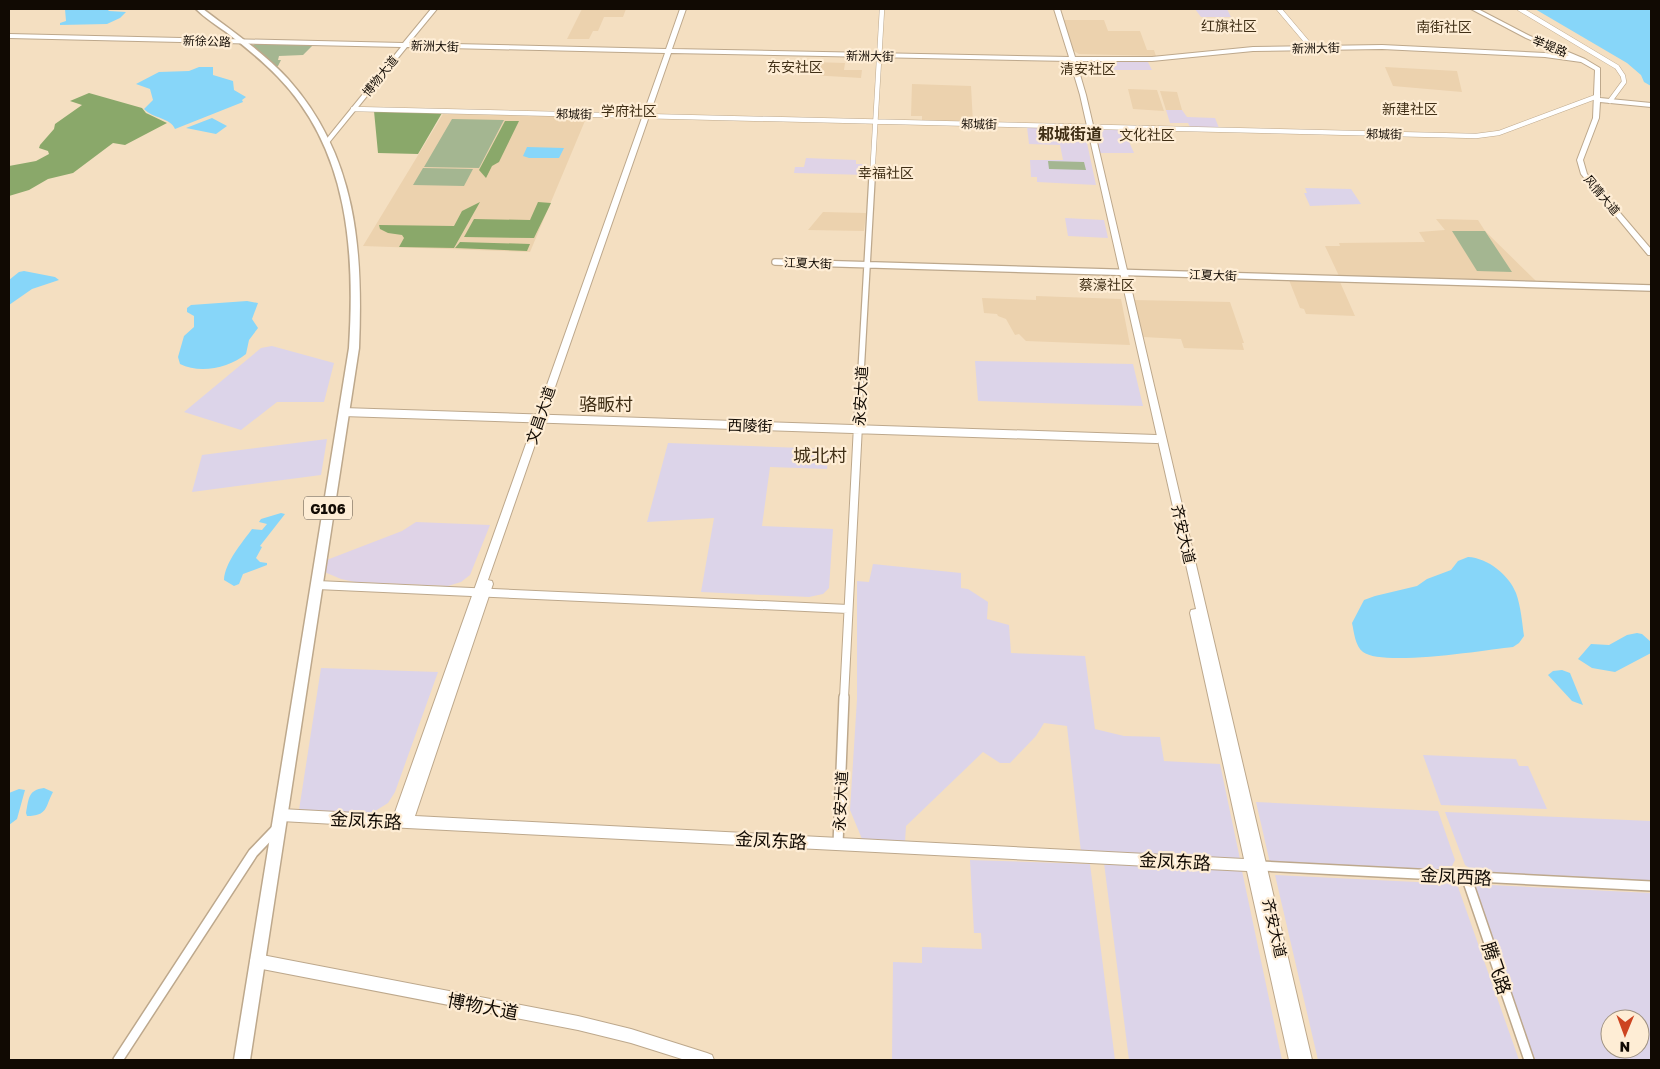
<svg xmlns="http://www.w3.org/2000/svg" width="1660" height="1069" font-family="'Golos Text','Noto Sans SC',sans-serif">
	<style>
		.commercial { fill: #dfd3e7 }
		.industrial { fill: #dcd4e9; fill-rule: evenodd }
		.built { fill: #ecd2ae }
		.green { fill: #a4b691 }
		.forest { fill: #8aa86a }
		.water { fill: #87d6f9 }
		.lines { fill: none; stroke-linecap: round; stroke-linejoin: round }
		.minor-far3-casing { stroke: #bda88c; stroke-width: 5.5 }
		.minor-far2-casing { stroke: #bda88c; stroke-width: 8 }
		.minor-far1-casing { stroke: #bda88c; stroke-width: 10 }
		.minor-casing { stroke: #bda88c; stroke-width: 12 }
		.major-casing { stroke: #bda88c; stroke-width: 2 }
		.highway-casing { stroke: #bda88c; stroke-width: 3 }
		.minor-far3 { stroke: #fff; stroke-width: 4.5 }
		.minor-far2 { stroke: #fff; stroke-width: 5.5 }
		.minor-far1 { stroke: #fff; stroke-width: 8 }
		.minor { stroke: #fff; stroke-width: 9 }
		.major { fill: #fff; fill-rule: evenodd }
		.highway { fill: #fff; fill-rule: evenodd }
		.labels { text-anchor: middle; dominant-baseline: central; stroke-width: 4.5; stroke-linejoin: round; paint-order: stroke }
		.far-street-label { font-size: 12px; fill: #110a03; stroke: #feedd5 }
		.far-neighbourhood-label { font-size: 14px; fill: #402f16; stroke: #feedd5 }
		.shield { fill: #feedd5; stroke: #584e42; stroke-width: 1 }
		.shield-label { font-size: 14px; font-weight: bold; fill: #110a03 }
		.street-label { font-size: 15px; fill: #110a03; stroke: #feedd5 }
		.far-district-label { font-size: 16px; font-weight: bold; fill: #402f16; stroke: #feedd5 }
		.quarter-label { font-size: 18px; fill: #402f16; stroke: #feedd5 }
		.near-street-label { font-size: 18px; fill: #110a03; stroke: #feedd5 }
	</style>
	<rect width="100%" height="100%" fill="#f4dfc1"/>
	<!-- commercial -->
	<path class="commercial" d="M1195,9H1227L1231,17H1201Z
		M1099,60H1147L1152,70H1102Z
		M1166,110H1182L1187,117L1215,118L1219,128L1190,127L1188,123H1170Z
		M1027,127L1084,129L1096,185L1037,182V177H1031L1030,160H1063L1060,145L1029,144Z
		M1100,129L1128,130L1130,144L1134,153H1100L1096,131Z
		M806,158L856,160V164H867V175L794,173L795,167H804Z
		M1065,218L1104,220L1108,238L1068,236Z
		M416,522L490,525L470,575L461,582L448,586L355,582L341,579L322,571L324,561L402,531Z"/>
	<!-- industrial -->
	<path class="industrial" d="M1305,188L1351,189L1361,204L1310,206L1304,193H1307Z
		M272,346L334,363L324,402H277L241,430L184,412L261,348Z
		M975,361L1133,364L1143,406L978,401Z
		M327,439L321,475L192,492L202,455Z
		M668,443L829,449L827,469L770,467L762,526L833,529L829,588L823,594L809,597L701,592L714,518L647,522Z
		M873,564L961,573V588L968,589L988,602L987,619L1009,625L1011,653L1085,656L1095,729L1124,736L1160,737L1164,761L1220,764L1240,859L1081,852L1067,726L1044,723L1036,736L1010,763H1000L983,752L906,826L905,842L862,839L850,810L857,699V581L869,582Z
		M321,668L438,672L395,792L388,803L372,813L299,810Z
		M1423,755L1516,759L1519,766H1528L1547,809L1441,805Z
		M1256,802L1438,811L1455,860L1449,872L1270,863Z
		M1445,812L1651,821V881L1477,873L1465,865Z
		M970,860L1090,864L1115,1060H892L893,962L922,963V947L982,949L981,933H974Z
		M1104,863L1242,871L1282,1060H1129Z
		M1275,875L1457,884L1519,1060H1318Z
		M1471,884L1651,893V1060H1535ZM1610,1019H1640V1049H1610Z"/>
	<!-- built -->
	<path class="built" d="M582,9H626L623,17H604L598,31H593L589,39H567Z
		M1063,20H1104L1108,31H1140L1147,50H1154L1156,56L1079,54L1072,50Z
		M813,62L845,63L844,70H862L861,78L811,75Z
		M1385,67L1457,71L1462,92L1393,86Z
		M912,84L971,86L973,123L922,121V116H911Z
		M1128,89L1157,90L1164,111L1133,109Z
		M1160,91L1177,92L1182,110H1166Z
		M443,114L587,116L530,252L363,246Z
		M823,212L866,213L864,231L808,230Z
		M1436,219L1478,220L1485,231L1536,281L1339,276L1325,246H1340L1339,243L1425,242L1419,232L1445,230Z
		M1289,280L1340,282L1355,316L1306,314L1304,309L1300,308Z
		M1036,296L1121,299L1130,345L1026,341L1019,334L1015,335L1006,319L998,316L997,314L984,313L982,298L1036,300Z
		M1133,300L1230,302L1244,343H1242L1244,350L1184,348L1181,339L1143,337Z"/>
	<!-- green -->
	<path class="green" d="M257,43L314,44L303,55L279,56L278,60H281L278,66L275,67L252,46Z
		M452,119L504,120L479,168L424,167Z
		M1048,161L1084,162L1086,170L1049,169Z
		M423,168L473,169L464,186L413,185Z
		M1452,231H1485L1512,272L1477,271Z"/>
	<!-- forest -->
	<path class="forest" d="M89,93L142,108L146,113L167,123L125,145L113,143L73,173L48,179L29,190L9,196V166L36,161L49,154L48,151L39,148L40,145L54,129L55,124L82,105L70,101Z
		M374,111L442,113L418,154L378,153Z
		M505,121H519L499,162L492,166L486,178L479,170Z
		M480,202L454,248L399,247L404,238L402,235L388,233L380,229L379,225L454,226L462,211Z
		M538,202L551,203L534,238L464,237L474,219L530,220Z
		M460,242L530,244L527,251L455,248Z"/>
	<!-- water -->
	<path class="water" d="M65,9H107L109,11L126,12L120,18L107,24L60,25V23L66,21Z
		M1535,9H1651V86L1644,82L1641,75L1627,63Z
		M199,67H213V75L233,81L234,90L246,97L242,100L243,102L175,129C171,118 152,118 144,109L153,100L150,89L136,84L159,72L189,71Z
		M212,118L227,126L216,134L186,128Z
		M527,147L564,148L559,158H529L523,156Z
		M24,271L55,277L59,280L32,289L9,305V280L19,272Z
		M247,301L258,303L252,319L258,328L249,340L246,354C229,368 200,374 180,364L178,357L184,336L194,327V316L187,312V308L191,305Z
		M281,513L285,514L260,546L262,547L256,558L260,562L267,563V565L243,574L239,584L234,586L224,580C225,562 242,543 252,529L262,530L267,524L259,522L261,519Z
		M1468,557C1488,558 1509,575 1516,593C1521,607 1522,622 1524,636L1519,643L1513,647C1485,650 1383,667 1363,652C1355,646 1354,632 1352,623L1364,600L1375,596L1417,586L1427,579L1451,570L1458,561Z
		M1637,633L1642,634L1651,642V653L1615,672L1592,668L1578,659L1591,644L1609,645L1627,635Z
		M1562,670L1570,673L1583,705L1572,701L1548,675L1553,671Z
		M44,788L53,792C45,807 48,816 27,816L26,813C29,798 28,790 44,788Z
		M19,789L25,790L17,819L9,825V793Z"/>
	<g class="lines">
		<!-- minor-far3 casing -->
		<g class="minor-far3-casing">
			<path id="minor-far3" d="M1279,9L1312,48
				M1520,9L1617,67L1623,76L1624,82L1610,101
				M353,109L1476,136L1499,133L1598,96
				M872,179L882,9"/>
		</g>
		<!-- minor-far2 casing -->
		<g class="minor-far2-casing">
			<path id="minor-far2" d="M775,262L1651,288
				M859,407L872,178"/>
		</g>
		<!-- minor-far1 casing -->
		<g class="minor-far1-casing">
			<path id="minor-far1" d="M343,412L1156,439
				M317,585L848,609
				M844,698L859,406"/>
		</g>
		<!-- minor casing -->
		<g class="minor-casing">
			<path id="minor" d="M838,844L844,697
				M1261,866L1651,886
				M1466,876L1529,1060
				M118,1060L253,853L277,828"/>
		</g>
		<!-- major casing -->
		<g class="major-casing">
			<path id="major" d="M431,9H437L409,43L666,49L680,9H686L672,49L1069,57L1054,9H1060L1075,57H1152L1253,47L1382,45L1545,53L1569,56L1526,38L1471,9H1478L1530,36L1585,59L1600,68V98L1651,103V107L1600,102L1599,118L1583,160L1587,174L1651,249V255H1648L1581,174L1577,160L1593,118L1595,70L1581,62L1545,57L1382,49L1253,51L1152,61H1076L1086,95L1312,1060H1289L1247,871L407,828L281,821L277,819L275,815L277,811L281,809L394,815L665,53L407,47L328,144H324V142L401,47L9,38V34L403,43ZM671,53L1070,61L1080,95L1196,609L1191,610L1190,613L1244,859L415,816L493,584L492,581L488,580Z
				M257,954L578,1016L631,1029L707,1053L712,1055L714,1060H685L631,1043L578,1030L257,968L252,966L250,961L252,956Z"/>
		</g>
		<!-- highway casing -->
		<g class="highway-casing">
			<path id="highway" d="M196,9H203C232,31 263,52 288,79C357,156 363,250 359,348L250,1060H234L349,348C355,252 349,150 278,77C262,60 244,46 226,32C216,25 205,18 196,9Z"/>
		</g>
		<!-- minor-far3 -->
		<use href="#minor-far3" class="minor-far3"/>
		<!-- minor-far2 -->
		<use href="#minor-far2" class="minor-far2"/>
		<!-- minor-far1 -->
		<use href="#minor-far1" class="minor-far1"/>
		<!-- minor -->
		<use href="#minor" class="minor"/>
		<!-- major -->
		<use href="#major" class="major"/>
		<!-- highway -->
		<use href="#highway" class="highway"/>
	</g>
	<g class="labels">
		<!-- far-street labels -->
		<g class="far-street-label">
			<text transform="translate(207 41) rotate(2)">新徐公路</text>
			<text transform="translate(435 46) rotate(2)">新洲大街</text>
			<text transform="translate(1550 46) rotate(22)">举堤路</text>
			<text transform="translate(1316 48) rotate(-1)">新洲大街</text>
			<text transform="translate(870 56) rotate(1)">新洲大街</text>
			<text transform="translate(380 76) rotate(-51)">博物大道</text>
			<text transform="translate(574 114) rotate(1)">邾城街</text>
			<text transform="translate(979 124) rotate(1)">邾城街</text>
			<text transform="translate(1384 134) rotate(1)">邾城街</text>
			<text transform="translate(1602 195) rotate(50)">风情大道</text>
			<text transform="translate(808 263) rotate(2)">江夏大街</text>
			<text transform="translate(1213 275) rotate(2)">江夏大街</text>
		</g>
		<!-- far-neighbourhood labels -->
		<g class="far-neighbourhood-label">
			<text x="1229" y="25">红旗社区</text>
			<text x="1444" y="26">南街社区</text>
			<text x="795" y="66">东安社区</text>
			<text x="1088" y="68">清安社区</text>
			<text x="1410" y="108">新建社区</text>
			<text x="629" y="110">学府社区</text>
			<text x="1147" y="134">文化社区</text>
			<text x="886" y="172">幸福社区</text>
			<text x="1107" y="284">蔡濠社区</text>
		</g>
		<!-- shield labels -->
		<rect class="shield" x="304" y="496.5" width="48" height="23" rx="4"/>
		<g class="shield-label">
			<text x="328" y="508">G106</text>
		</g>
		<!-- street labels -->
		<g class="street-label">
			<text transform="translate(860 396) rotate(-87)">永安大道</text>
			<text transform="translate(540 415) rotate(-71)">文昌大道</text>
			<text transform="translate(750 425) rotate(2)">西陵街</text>
			<text transform="translate(1184 534) rotate(77)">齐安大道</text>
			<text transform="translate(840 801) rotate(-87)">永安大道</text>
			<text transform="translate(1275 928) rotate(77)">齐安大道</text>
		</g>
		<!-- far-district labels -->
		<g class="far-district-label">
			<text x="1070" y="134">邾城街道</text>
		</g>
		<!-- quarter labels -->
		<g class="quarter-label">
			<text x="606" y="404">骆畈村</text>
			<text x="820" y="455">城北村</text>
		</g>
		<!-- near-street labels -->
		<g class="near-street-label">
			<text transform="translate(366 820) rotate(3)">金凤东路</text>
			<text transform="translate(771 840) rotate(3)">金凤东路</text>
			<text transform="translate(1175 861) rotate(3)">金凤东路</text>
			<text transform="translate(1456 876) rotate(3)">金凤西路</text>
			<text transform="translate(1497 968) rotate(71)">腾飞路</text>
			<text transform="translate(483 1006) rotate(11)">博物大道</text>
		</g>
	</g>
	<!-- border -->
	<rect width="1660" height="1069" fill="none" stroke="#110a03" stroke-width="20"/>
	<!-- north arrow -->
	<g transform="translate(1625 1034) rotate(181)"><circle r="24" fill="#feedd5" stroke="#9f9281"/>
	<path d="M0-4L9 19L0 12L-9 19Z" fill="#cd4420"/>
	<text y="-8" font-size="14" font-weight="bold" text-anchor="middle" fill="#110a03">N</text>
	</g>
</svg>
